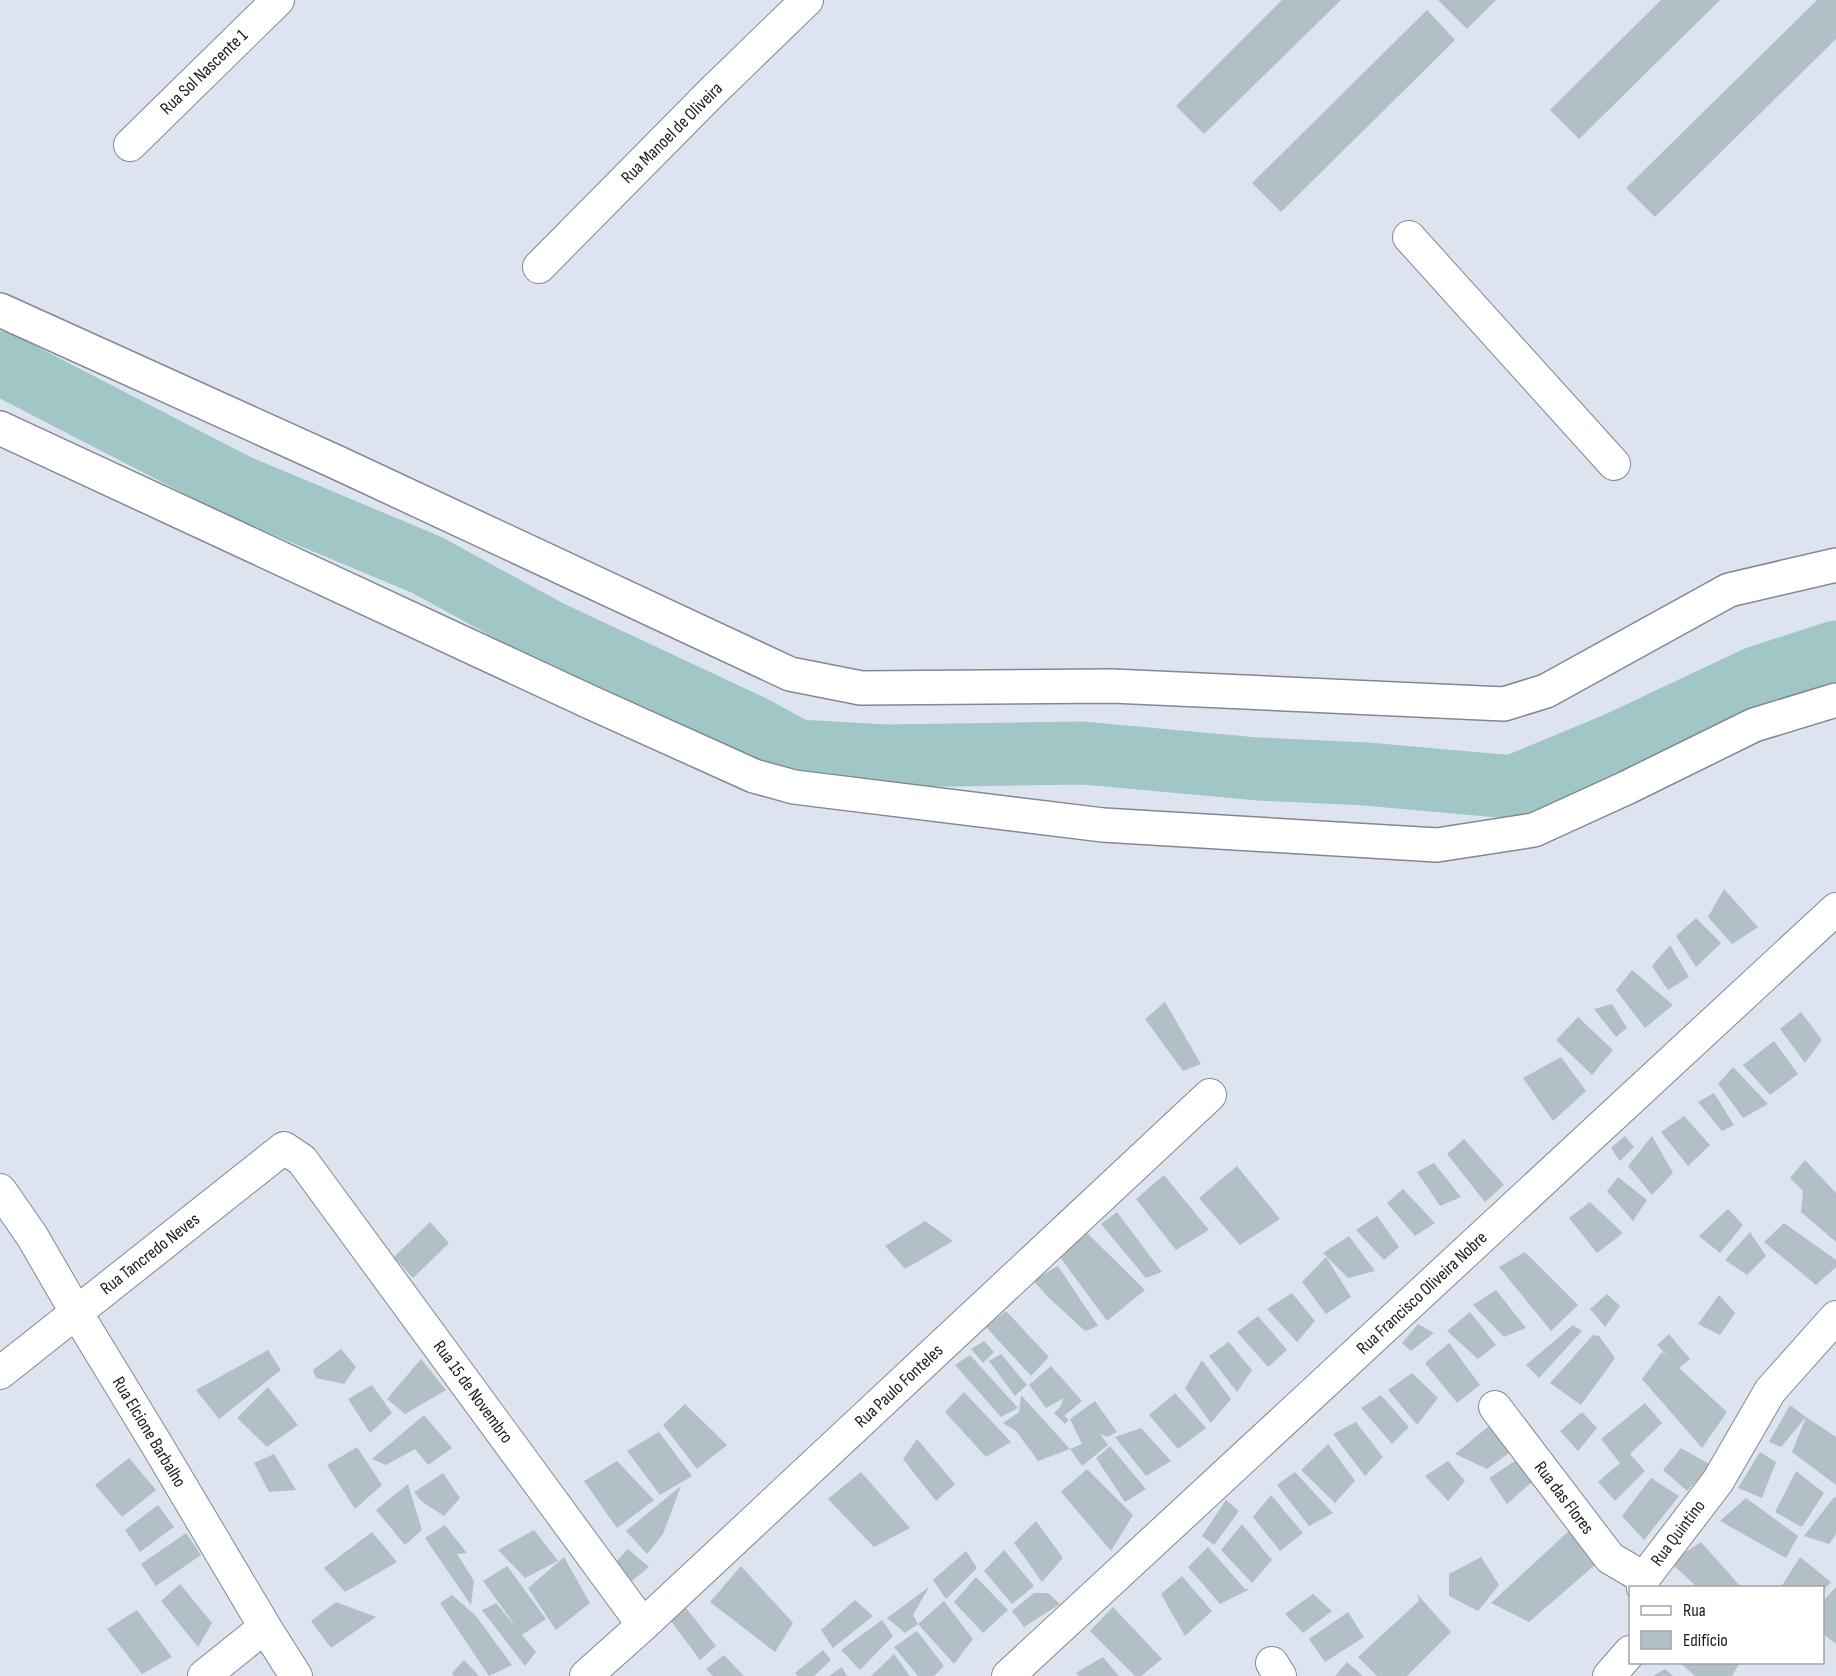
<svg xmlns="http://www.w3.org/2000/svg" width="1836" height="1676" font-family="'Sofia Sans Condensed',sans-serif">
	<style>
		.lines { fill: none; stroke-linecap: round; stroke-linejoin: round }
		.river { stroke: #a0c6c6; stroke-width: 63 }
		.building { fill: #b2bfc6 }
		.street-casing { stroke: #828892; stroke-width: 34 }
		.secondary-casing { stroke: #828892; stroke-width: 36 }
		.street { stroke: #fff; stroke-width: 32 }
		.secondary { stroke: #fff; stroke-width: 33 }
		.labels { text-anchor: middle; dominant-baseline: central; stroke-width: 6; stroke-linejoin: round; paint-order: stroke }
		.street-label { font-size: 18px; fill: #191b20; stroke: #fff }
	</style>
	<rect width="100%" height="100%" fill="#dde4f0"/>
	<g class="lines">
		<!-- river -->
		<path class="river" d="M0,363L236,485L427,565L548,631L751,726L797,751L886,756L1083,753L1258,769L1366,774L1512,787L1614,745L1756,678L1836,652"/>
	</g>
	<!-- building -->
	<path class="building" d="M1282,0H1341L1204,134L1176,106Z
		M1438,0H1496L1467,29Z
		M1661,0H1720L1579,139L1550,110Z
		M1817,0H1836V39L1655,217L1626,188Z
		M1427,10L1455,40L1281,212L1252,183Z
		M1724,889L1758,927L1732,944L1708,917Z
		M1696,918L1721,943L1696,967L1676,936Z
		M1670,945L1689,977L1668,990L1652,966Z
		M1632,970L1673,1005L1645,1028L1616,990Z
		M1165,1002L1201,1064L1183,1071L1145,1019Z
		M1612,1004L1627,1028L1616,1037L1594,1009Z
		M1801,1012L1822,1040L1805,1063L1780,1029Z
		M1578,1017L1613,1050L1592,1075L1556,1040Z
		M1774,1041L1798,1074L1770,1095L1743,1065Z
		M1561,1057L1586,1091L1553,1121L1523,1078Z
		M1733,1067L1768,1104L1743,1118L1718,1084Z
		M1714,1093L1734,1125L1722,1131L1698,1102Z
		M1684,1116L1710,1145L1688,1166L1661,1132Z
		M1625,1136L1634,1147L1620,1161L1611,1148Z
		M1652,1136L1673,1173L1652,1195L1628,1166Z
		M1464,1139L1504,1185L1485,1202L1447,1154Z
		M1805,1160L1836,1193V1242L1801,1212L1803,1191L1790,1178Z
		M1434,1163L1461,1197L1440,1206L1417,1172Z
		M1237,1166L1280,1219L1240,1245L1199,1198Z
		M1164,1175L1209,1230L1176,1250L1136,1199Z
		M1618,1177L1647,1200L1633,1221L1607,1191Z
		M1403,1189L1435,1223L1415,1236L1387,1203Z
		M1590,1202L1623,1233L1597,1253L1569,1218Z
		M1728,1209L1743,1225L1720,1253L1699,1236Z
		M1117,1212L1162,1272L1146,1278L1101,1224Z
		M1377,1216L1399,1247L1384,1260L1356,1230Z
		M925,1221L953,1241L905,1269L885,1246Z
		M430,1222L449,1243L413,1278L394,1257Z
		M1784,1223L1836,1260V1267L1816,1285L1764,1242Z
		M1082,1228L1145,1290L1107,1321L1057,1253Z
		M1750,1232L1766,1256L1747,1275L1725,1260Z
		M1349,1236L1375,1271L1348,1278L1323,1253Z
		M1525,1252L1578,1305L1551,1331L1499,1267Z
		M1326,1257L1351,1297L1326,1314L1302,1282Z
		M1058,1266L1098,1326L1085,1331L1048,1297L1033,1280Z
		M1496,1290L1526,1328L1504,1337L1473,1305Z
		M1292,1293L1315,1321L1297,1342L1267,1309Z
		M1607,1294L1620,1306L1605,1327L1590,1309Z
		M1719,1295L1735,1313L1720,1335L1698,1324Z
		M1006,1311L1049,1357L1031,1376L986,1327Z
		M1470,1312L1496,1345L1478,1359L1447,1331Z
		M1258,1316L1287,1350L1268,1367L1237,1332Z
		M1418,1324L1434,1333L1411,1351L1402,1343Z
		M1573,1325L1582,1331L1539,1378L1526,1365Z
		M1669,1334L1690,1359L1679,1368L1727,1412L1702,1448L1642,1379L1662,1352L1669,1358L1657,1345Z
		M1593,1335L1599,1336L1615,1358L1581,1405L1550,1383Z
		M984,1341L994,1352L983,1363L971,1349Z
		M1229,1342L1252,1370L1237,1392L1209,1356Z
		M1449,1343L1480,1385L1457,1403L1425,1363Z
		M341,1349L356,1367L344,1384L316,1378L313,1370Z
		M268,1350L281,1370L219,1419L196,1390Z
		M1001,1354L1027,1385L1015,1396L989,1361Z
		M970,1355L1018,1408L1001,1417L955,1365Z
		M421,1359L446,1390L405,1414L387,1399Z
		M1202,1360L1231,1399L1211,1423L1185,1388Z
		M1051,1366L1082,1401L1064,1416L1069,1420L1065,1424L1054,1413L1060,1407L1064,1398L1046,1408L1029,1385Z
		M1412,1373L1438,1398L1417,1425L1388,1390Z
		M372,1385L392,1413L370,1433L348,1399Z
		M268,1387L298,1425L267,1447L237,1418Z
		M964,1392L1011,1442L986,1457L945,1412Z
		M1175,1393L1206,1428L1178,1449L1149,1415Z
		M1021,1395L1070,1449L1038,1461L1016,1431L1003,1423L1019,1412Z
		M1381,1395L1409,1427L1392,1444L1361,1408Z
		M1095,1401L1117,1432L1107,1437L1100,1434L1108,1445L1082,1466L1070,1449L1082,1444L1070,1419Z
		M1645,1403L1662,1423L1630,1454L1645,1471L1615,1501L1598,1482L1620,1463L1601,1439Z
		M685,1404L727,1445L697,1469L663,1425Z
		M1790,1405L1806,1417L1781,1447L1769,1442Z
		M1582,1412L1597,1428L1578,1451L1560,1431Z
		M424,1415L452,1448L428,1465L415,1449L386,1465L372,1459Z
		M1806,1417L1836,1437V1485L1792,1452Z
		M1500,1421L1509,1453L1487,1469L1455,1454L1490,1425Z
		M1356,1422L1383,1457L1365,1476L1333,1434Z
		M1141,1428L1171,1461L1146,1476L1115,1437Z
		M659,1432L692,1476L660,1495L627,1451Z
		M917,1439L955,1484L936,1501L903,1459Z
		M1328,1444L1355,1481L1335,1503L1301,1470Z
		M1110,1446L1146,1489L1125,1502L1096,1458Z
		M357,1447L382,1485L355,1509L327,1465Z
		M1681,1448L1711,1465L1687,1491L1663,1470Z
		M1760,1452L1776,1462L1762,1498L1738,1488Z
		M274,1454L296,1490L269,1492L254,1463Z
		M129,1458L156,1490L122,1517L95,1485Z
		M1518,1459L1541,1474L1507,1504L1489,1478Z
		M617,1461L654,1500L617,1528L584,1481Z
		M1448,1461L1465,1481L1448,1501L1425,1476Z
		M1087,1469L1133,1515L1111,1551L1061,1492Z
		M1796,1471L1824,1493L1802,1527L1775,1512Z
		M861,1472L910,1528L874,1547L828,1499Z
		M1295,1472L1333,1513L1309,1526L1277,1485Z
		M443,1473L460,1498L444,1516L421,1501L414,1492Z
		M1651,1478L1679,1496L1644,1540L1622,1516Z
		M408,1484L422,1530L405,1545L376,1510Z
		M681,1486L663,1534L647,1554L626,1531Z
		M1271,1495L1303,1533L1280,1551L1253,1517Z
		M1834,1497L1836,1498V1534L1829,1544L1804,1536Z
		M1746,1498L1798,1536L1786,1558L1720,1521Z
		M1226,1500L1239,1511L1214,1545L1202,1536Z
		M158,1505L174,1527L140,1552L125,1530Z
		M1036,1521L1063,1558L1042,1582L1014,1543Z
		M1242,1524L1272,1560L1252,1583L1221,1550Z
		M445,1525L467,1553L457,1554L474,1581L471,1605L425,1538Z
		M1572,1528L1603,1558L1529,1622L1491,1603Z
		M534,1530L558,1561L525,1578L498,1550Z
		M372,1532L397,1562L345,1592L324,1568Z
		M186,1533L201,1555L156,1586L141,1564Z
		M1701,1542L1741,1587H1697L1670,1562Z
		M1208,1547L1245,1589H1250L1220,1604L1188,1567Z
		M628,1549L649,1567L632,1581L616,1562Z
		M1004,1550L1034,1586L1012,1604L984,1571Z
		M966,1551L977,1568L946,1599L933,1580Z
		M564,1557L590,1603L556,1630L528,1588Z
		M1481,1557L1499,1585L1478,1611L1449,1596V1574Z
		M1800,1557L1831,1582L1822,1592V1587H1781Z
		M507,1566L546,1619L522,1635L536,1652L525,1666L482,1610L496,1603L517,1628L483,1581Z
		M741,1566L793,1623L775,1652L710,1602Z
		M1182,1576L1212,1611L1185,1636L1161,1594Z
		M976,1577L1008,1610L983,1633L954,1602Z
		M180,1584L212,1623L198,1647L161,1601Z
		M929,1587L913,1615L918,1624L905,1633L887,1618Z
		M1836,1587V1644L1822,1633V1602Z
		M1034,1593H1048L1060,1604L1024,1627L1012,1611Z
		M1313,1594L1332,1611L1303,1633L1285,1614Z
		M1417,1594L1451,1632L1407,1676H1377L1358,1657L1419,1601Z
		M452,1595L476,1616L512,1665L489,1676L440,1603Z
		M855,1600L873,1616L833,1648L821,1630Z
		M944,1601L973,1639L954,1664L918,1624Z
		M336,1602L376,1617L331,1648L311,1621Z
		M682,1603L716,1646L700,1660L671,1621Z
		M1113,1607L1162,1659L1141,1676H1135L1090,1631Z
		M137,1610L172,1657L142,1674L107,1629Z
		M1348,1612L1364,1637L1325,1662L1309,1639Z
		M882,1620L893,1636L860,1670L841,1650Z
		M917,1631L944,1666L934,1676H918L894,1647Z
		M823,1650L831,1660L814,1676H798L795,1673Z
		M894,1654L910,1676H871Z
		M724,1655L744,1676H713L706,1669Z
		M1103,1657L1119,1676H1079L1076,1673Z
		M464,1660L479,1676H454L452,1673Z
		M1347,1662L1363,1676H1335Z
		M1679,1662H1740L1732,1676H1695Z
		M842,1667L847,1676H829Z
		M1665,1669L1673,1676H1653Z"/>
	<g class="lines">
		<!-- street casing -->
		<g class="street-casing">
			<path id="street" d="M130,145L278,0
				M1409,237L1614,464
				M539,267L713,91L807,0
				M0,1190L32,1236L76,1312L157,1445L265,1627L296,1676
				M0,1373L284,1148L302,1160L643,1625
				M1495,1407L1610,1558L1644,1578
				M1643,1588L1644,1578L1718,1481L1770,1391L1836,1317
				M1272,1663L1280,1676
				M204,1676L265,1627
				M586,1676L643,1625L1210,1095
				M1008,1676L1836,909
				M1609,1676L1630,1652"/>
		</g>
		<!-- secondary casing -->
		<g class="secondary-casing">
			<path id="secondary" d="M0,310L336,462L790,674L861,688L1112,686L1504,704L1546,691L1729,590L1836,565
				M0,428L592,703L754,776L794,787L1103,825L1437,845L1534,830L1626,788L1754,725L1836,700"/>
		</g>
		<!-- street -->
		<use href="#street" class="street"/>
		<!-- secondary -->
		<use href="#secondary" class="secondary"/>
	</g>
	<g class="labels">
		<!-- street labels -->
		<g class="street-label">
			<text transform="translate(204 72) rotate(-44)">Rua Sol Nascente 1</text>
			<text transform="translate(672 133) rotate(-45)">Rua Manoel de Oliveira</text>
			<text transform="translate(150 1254) rotate(-38)">Rua Tancredo Neves</text>
			<text transform="translate(1422 1293) rotate(-43)">Rua Francisco Oliveira Nobre</text>
			<text transform="translate(899 1386) rotate(-43)">Rua Paulo Fonteles</text>
			<text transform="translate(473 1392) rotate(54)">Rua 15 de Novembro</text>
			<text transform="translate(149 1432) rotate(59)">Rua Elcione Barbalho</text>
			<text transform="translate(1564 1498) rotate(53)">Rua das Flores</text>
			<text transform="translate(1678 1533) rotate(-53)">Rua Quintino</text>
		</g>
	</g>
	<!-- legend -->
	<rect x="1629" y="1586" width="195" height="78" fill="#ffffff" stroke="#a3a4a6" stroke-width="1.5"/>
	<rect x="1641" y="1606" width="30" height="9" fill="#ffffff" stroke="#a3a4a6" stroke-width="1.5"/>
	<text x="1683" y="1616" font-size="18" fill="#191b20">Rua</text>
	<rect x="1641" y="1631" width="30" height="18" fill="#b2bfc6" stroke="#a3a4a6" stroke-width="1.5"/>
	<text x="1683" y="1646" font-size="18" fill="#191b20">Edifício</text>
</svg>
